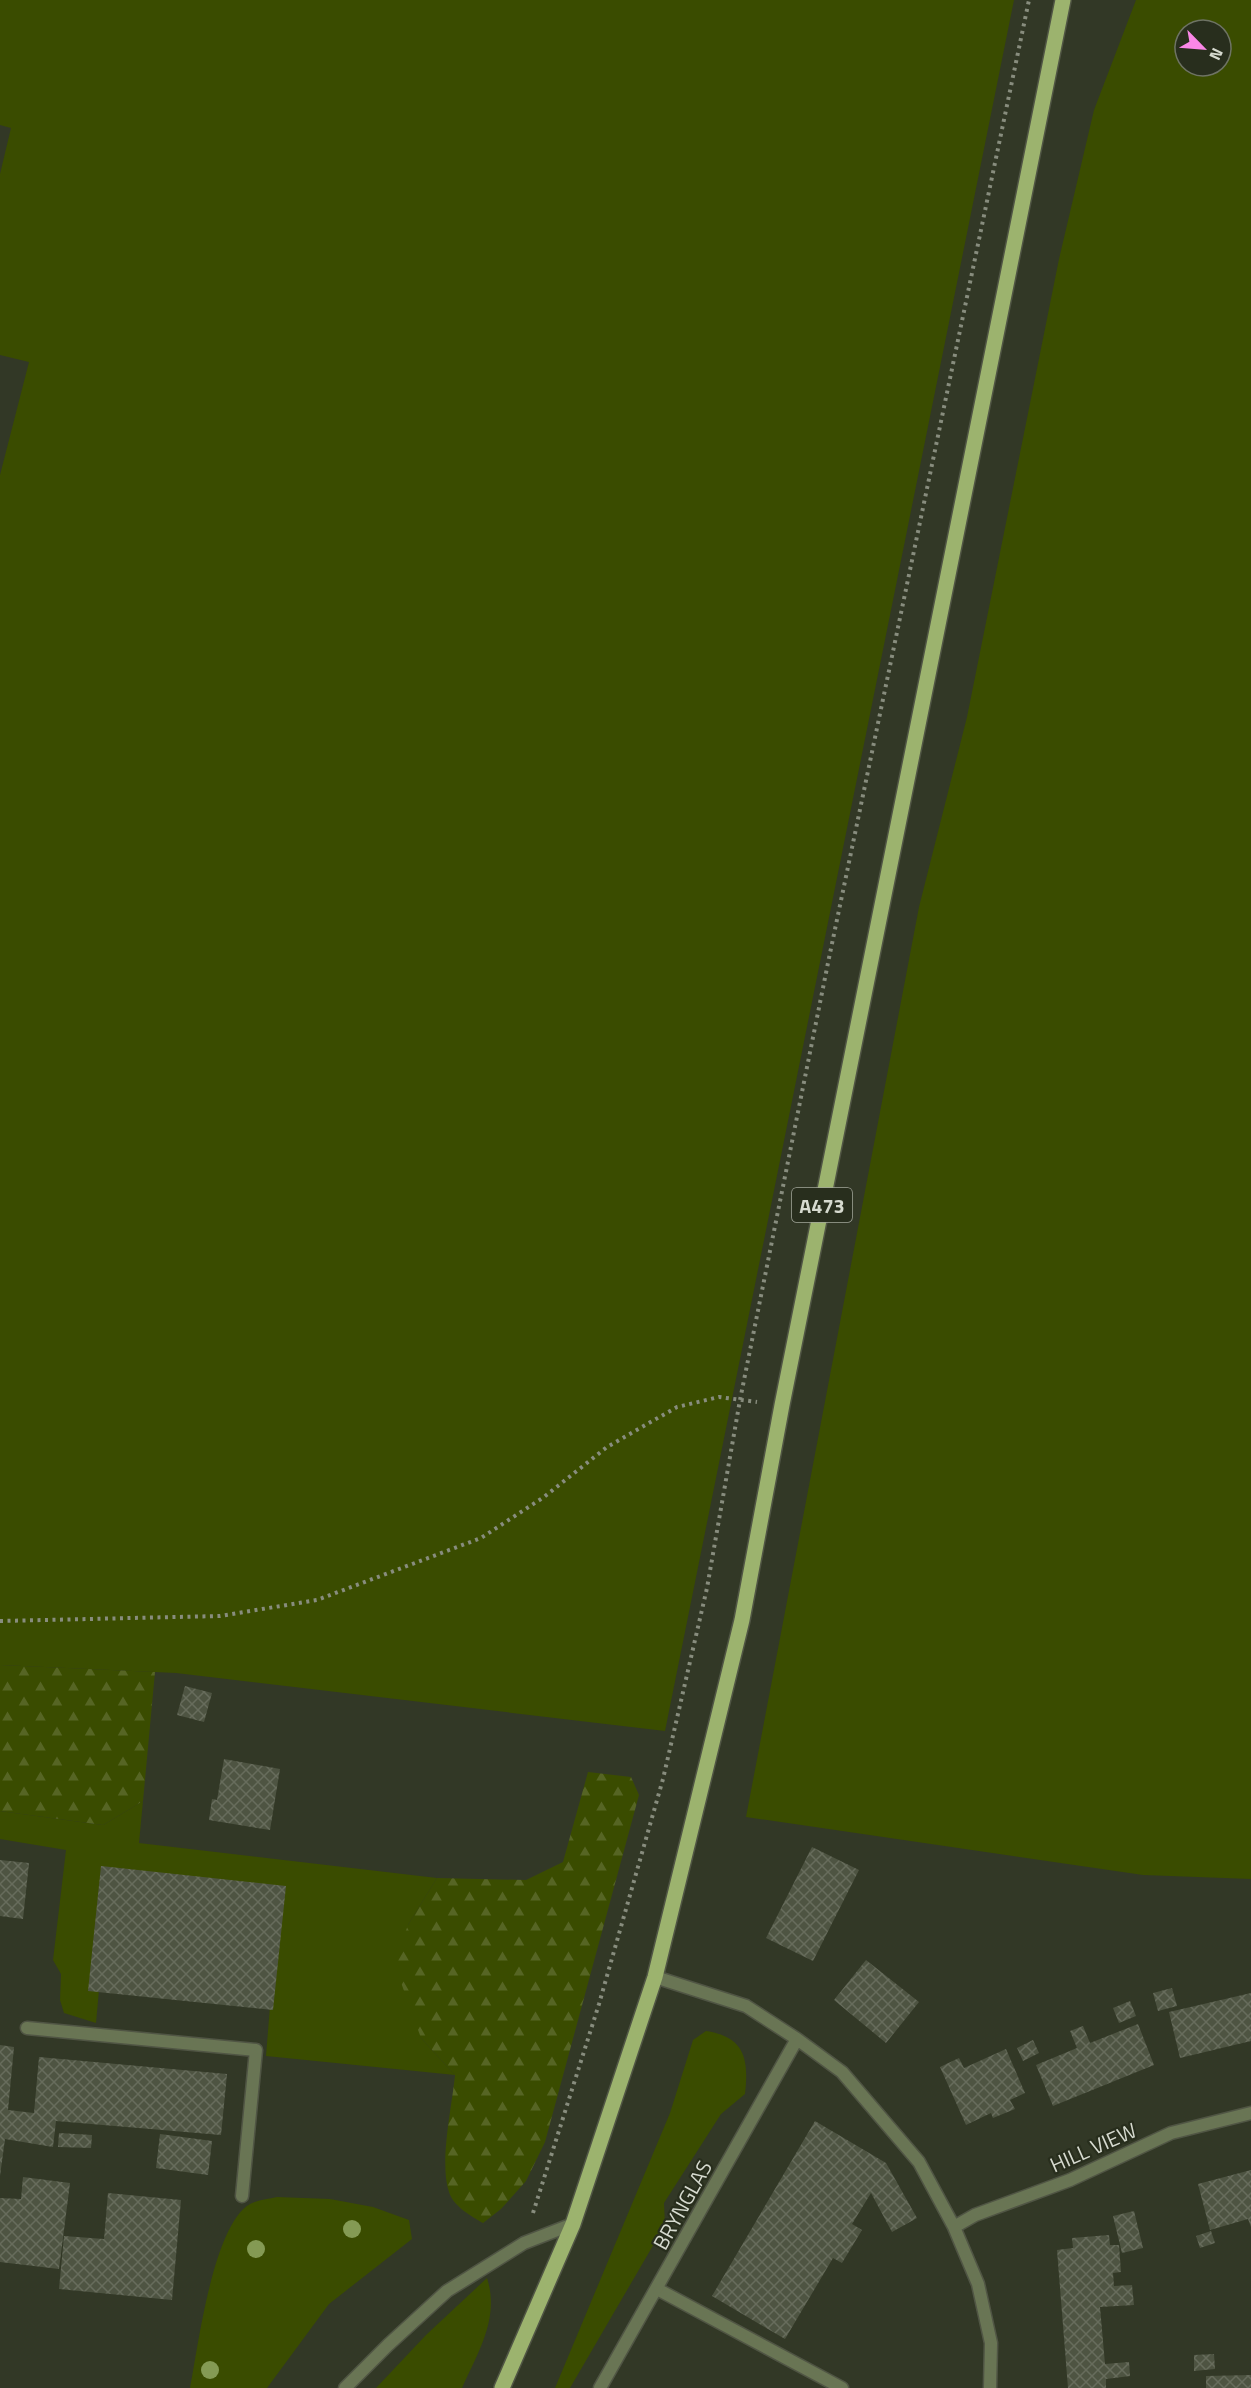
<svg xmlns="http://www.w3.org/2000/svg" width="1251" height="2388" font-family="'Titillium Web',sans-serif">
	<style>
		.green { fill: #3a4c00; fill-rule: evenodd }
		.forest { fill: url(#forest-firs) }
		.building { fill: url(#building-cross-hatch) }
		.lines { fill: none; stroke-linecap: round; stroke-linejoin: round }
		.lane-casing { stroke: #505544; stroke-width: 15 }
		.street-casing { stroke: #505544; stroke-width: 15 }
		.primary-casing { stroke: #505544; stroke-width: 18 }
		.path { stroke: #888d7e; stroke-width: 4; stroke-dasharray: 3 4.5; stroke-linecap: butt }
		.lane { stroke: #697554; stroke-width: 12 }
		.street { stroke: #697554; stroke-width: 12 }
		.primary { stroke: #9cb36e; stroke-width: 15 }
		.tree { fill: #849a54 }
		.labels { text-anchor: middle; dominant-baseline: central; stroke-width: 4.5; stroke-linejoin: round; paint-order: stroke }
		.shield { fill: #282e1d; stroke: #a2a69a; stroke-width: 1.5 }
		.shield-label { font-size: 20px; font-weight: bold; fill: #d6dacf }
		.street-label { font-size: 21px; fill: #d6dacf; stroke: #282e1d }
	</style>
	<defs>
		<pattern id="forest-firs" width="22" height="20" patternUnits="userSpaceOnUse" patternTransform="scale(1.5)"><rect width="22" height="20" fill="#3a4c00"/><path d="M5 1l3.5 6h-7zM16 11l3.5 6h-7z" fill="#566524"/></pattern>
		<pattern id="building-cross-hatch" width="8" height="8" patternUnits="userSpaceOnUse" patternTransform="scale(1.5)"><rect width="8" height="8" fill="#4e5442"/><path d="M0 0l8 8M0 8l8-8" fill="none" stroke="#676c5c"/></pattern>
	</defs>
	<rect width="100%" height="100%" fill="#323826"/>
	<!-- green -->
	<path class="green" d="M0,0H1014L665,1731L176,1673L0,1665V475L29,362L0,355V174L11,128L0,125Z
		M1136,0H1251V1879L1143,1875L746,1817L919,907L967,717L1059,259L1094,110ZM1185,30H1221V66H1185Z
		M143,1801L139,1843L437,1878L408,1925L421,2038L455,2075L266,2056L270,2006L99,1990L96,2023L64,2013L60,2000L61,1974L53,1960L66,1850L0,1839V1811L103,1825Z
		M706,2031C745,2037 749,2059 745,2094L721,2114L664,2203L665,2225L570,2388H555L670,2113L693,2040Z
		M277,2197L330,2199L373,2207L409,2220L412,2239L329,2304L267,2388H190C198,2347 213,2225 250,2204C257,2200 268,2199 277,2197Z
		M487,2278C500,2318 478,2352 462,2388H376L426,2335Z"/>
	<!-- forest -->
	<path class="forest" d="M0,1665L155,1672L143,1801L103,1825L0,1811Z
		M588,1772L631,1777L639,1795L545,2142L526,2181L501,2209L483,2223C471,2216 453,2206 449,2192C439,2162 452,2107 455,2075L421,2038L394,1963L408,1925L437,1878L526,1880L563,1862Z"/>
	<!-- building -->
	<path class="building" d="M185,1686L212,1693L204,1722L177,1715Z
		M224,1759L280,1769L270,1830L209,1820L212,1799L217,1800Z
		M812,1847L859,1870L813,1961L766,1938Z
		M0,1860L29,1863L23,1919L0,1916Z
		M101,1866L286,1886L273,2010L88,1991Z
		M866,1960L919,2002L886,2043L834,2000Z
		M1172,1988L1177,2006L1158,2011L1153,1993Z
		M1251,1993V2041L1180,2058L1169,2012Z
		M1130,2001L1136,2016L1119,2023L1113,2008Z
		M1138,2024L1154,2065L1053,2106L1036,2065L1077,2048L1070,2031L1083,2026L1090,2043Z
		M1033,2040L1039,2053L1023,2061L1017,2048Z
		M0,2045L14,2047L8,2110L34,2113L39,2057L227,2074L221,2135L56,2121L53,2147L5,2139L0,2176Z
		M1006,2049L1025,2093L1010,2100L1015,2109L993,2118L991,2113L966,2125L940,2067L959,2058L964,2068Z
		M815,2121L886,2163L917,2218L892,2232L871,2193L852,2224L862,2230L842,2263L833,2258L785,2339L712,2296Z
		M59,2133L92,2135L91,2148L58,2147Z
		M160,2134L212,2141L208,2175L156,2168Z
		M1251,2170V2227L1248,2219L1210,2230L1198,2184Z
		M23,2177L70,2183L59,2269L0,2262V2198L21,2199Z
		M108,2193L181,2200L172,2300L59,2289L64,2236L104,2239Z
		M1134,2211L1143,2248L1122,2253L1113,2216Z
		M1211,2231L1215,2243L1200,2248L1196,2236Z
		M1109,2235L1110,2245H1119L1121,2272L1113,2273L1114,2286L1132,2285L1134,2305L1100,2307L1105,2364L1129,2362L1130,2376L1106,2379V2388H1068L1057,2250L1073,2248L1072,2238Z
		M1214,2354L1215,2369L1194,2371V2355Z
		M1251,2375V2388H1206V2376Z"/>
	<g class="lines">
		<!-- lane casing -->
		<g class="lane-casing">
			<path id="lane" d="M27,2028L256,2050L242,2196
				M657,2289L842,2388"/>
		</g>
		<!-- street casing -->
		<g class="street-casing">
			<path id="street" d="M655,1977L746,2006L797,2039L842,2072L919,2162L954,2227L978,2284L991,2343L990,2388
				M954,2227L975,2215L1070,2180L1171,2133L1251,2113
				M345,2388L388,2345L447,2291L524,2243L573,2224
				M600,2388L797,2039"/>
		</g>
		<!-- primary casing -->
		<g class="primary-casing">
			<path id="primary" d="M502,2388L573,2224L655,1977L742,1620L782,1405L1063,0"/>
		</g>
		<!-- path -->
		<path class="path" d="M0,1621L220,1616L317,1600L481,1538L544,1497L607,1447L677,1407L719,1397L757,1402
			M533,2213L599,2004L663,1779L707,1588L740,1400L829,958L1029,0"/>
		<!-- lane -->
		<use href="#lane" class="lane"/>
		<!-- street -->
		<use href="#street" class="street"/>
		<!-- primary -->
		<use href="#primary" class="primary"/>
	</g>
	<!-- trees -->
	<g class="tree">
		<circle cx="352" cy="2229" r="9"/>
		<circle cx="256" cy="2249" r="9"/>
		<circle cx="210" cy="2370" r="9"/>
	</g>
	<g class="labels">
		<!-- shield labels -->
		<rect class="shield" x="792" y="1188" width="60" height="34" rx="4.5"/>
		<g class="shield-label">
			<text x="822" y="1205">A473</text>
		</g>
		<!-- street labels -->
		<g class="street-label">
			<text transform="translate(1093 2147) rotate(-24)">HILL VIEW</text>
			<text transform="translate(682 2205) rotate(-61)">BRYNGLAS</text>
		</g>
	</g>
	<!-- north arrow -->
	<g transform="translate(1203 48) rotate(115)"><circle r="28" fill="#282e1d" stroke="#6e7364" stroke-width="1.5"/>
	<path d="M0-4.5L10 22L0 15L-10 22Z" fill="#fa87e7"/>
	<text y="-9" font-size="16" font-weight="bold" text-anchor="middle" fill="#d6dacf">N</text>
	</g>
</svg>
